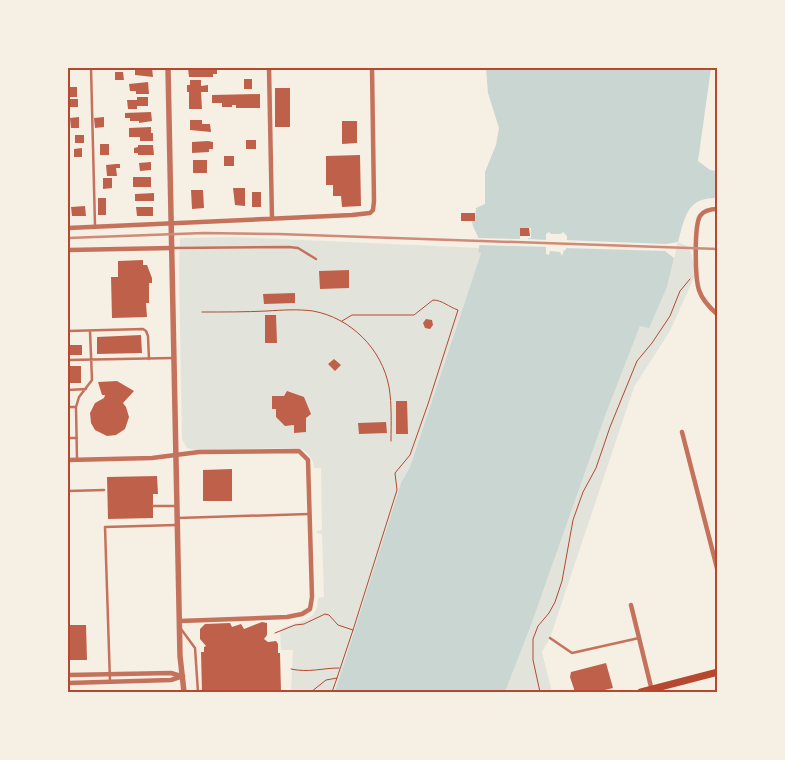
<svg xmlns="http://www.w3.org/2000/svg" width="785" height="760" font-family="'Golos Text',sans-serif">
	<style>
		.green { fill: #e2e4dc }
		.water { fill: #c9d6d2; fill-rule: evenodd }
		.pier { fill: #f6efe4 }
		.building { fill: #bf614a }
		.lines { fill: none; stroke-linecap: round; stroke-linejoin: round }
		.path { stroke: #b5482f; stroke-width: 1 }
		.service { stroke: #c5725c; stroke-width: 2.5 }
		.minor { stroke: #c5725c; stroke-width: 4.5 }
		.tertiary { stroke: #c5725c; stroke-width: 5.5 }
		.primary { stroke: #b5482f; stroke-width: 7 }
		.rail { stroke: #cf8b77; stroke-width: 2.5 }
		.neatline { fill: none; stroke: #b5482f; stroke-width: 2 }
	</style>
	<rect width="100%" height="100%" fill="#f6efe4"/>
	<!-- green -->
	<path class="green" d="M236,237L480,248L481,253L410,467L401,483L335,692H291L293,650H281L280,630C297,619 318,624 318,598L324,597L322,534L316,533L317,531L322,530L321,468H314C313,458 308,451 298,448L195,450L187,448L182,439L179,270L180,238Z
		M678,242L689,247L696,273L670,331L634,387L550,638L542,652L552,692H505L530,628L605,416L640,326L667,287Z"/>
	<!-- water -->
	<path class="water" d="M486,68H711L698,161L710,170L717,171V198C687,197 685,217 678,242L666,244L665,251L674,258L667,287L649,328L640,326L605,416L530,628L505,692H335L401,483L410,467L481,253L478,252C483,236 473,233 472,221H475L476,208L485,204V172L496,145L499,128L488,93ZM549,232L551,234H561L563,232L567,236L566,250H564L562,256L560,252L550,251L549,255L546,254V234Z"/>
	<!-- pier -->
	<path class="pier" d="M520,228H531V238H528V239L548,240V247L478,245V238L520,239Z
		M564,240L666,244L665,251L564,248Z"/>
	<!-- building -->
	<path class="building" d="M140,68H152L153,77L135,75V69H140Z
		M188,68H214L217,69V74H213V77H189Z
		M115,72H123L124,80H115Z
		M244,79H252V89H244Z
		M190,80H201V86L208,85V92H201L202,109H189V92H187V85H190Z
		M148,82L149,94H136V91H130L129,84Z
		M68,87H77V97H68Z
		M275,88H290V127H275Z
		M260,94V108H236V105H232V107H222V103H212V95Z
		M137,97H148V106H137V109H128L127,100H137Z
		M69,99H78V107H70Z
		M151,112L152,121L139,123V121H130V118H125V113Z
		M79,117V128H71L70,118Z
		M104,117V127L95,128L94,118Z
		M190,120H202V124H210L211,132L190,130Z
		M342,121H357V143L342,144Z
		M151,127V133H153V141H140V137H129V128Z
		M75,135H84V143H75Z
		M246,140H256V149H246Z
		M208,141L213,142V149H209V152L192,153V142Z
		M100,144H109V155H100Z
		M138,145H153L154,155H138V153H134V148L138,147Z
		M82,148V157H74V149Z
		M360,155L361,206L342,207L341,196H333V185H326V156Z
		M224,156H234V166H224Z
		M193,160H207V173H193Z
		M151,162V170L140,171L139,163Z
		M116,164H120V168H116L117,176H107L106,165Z
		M133,177H151V187H133Z
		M103,178H112V188L103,189Z
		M233,188H245V206L235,205Z
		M191,190H203L204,208L192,209Z
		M252,192H261V207H252Z
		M154,193V201H135V194Z
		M98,198H106V215H98Z
		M85,206L86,216H72L71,207Z
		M136,207H153V216H137Z
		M461,213H475V221H461Z
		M520,228H529L530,236H520Z
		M143,260V265H147L152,278V283H149V303H146L147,317L112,318L111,277H118V261Z
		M349,270V288L320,289L319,271Z
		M295,293V303L264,304L263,294Z
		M265,315H276L277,343H265Z
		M426,319L432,320L433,325L430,329L425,328L423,323Z
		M141,335L142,353L97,354V337Z
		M68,345H82V355H68Z
		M334,359L341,365L335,371L328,364Z
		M68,366H81V383H68Z
		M117,381L134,391L123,403L126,407L129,417L125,429L116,435L107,436L95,430L91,423L90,413L95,403L104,398L105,395H102L98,382Z
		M287,391L304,397L311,414L306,418V432L294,433V425L285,426L276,417V409H272V396H284Z
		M396,401H407L408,434H396Z
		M386,422L387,433L359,434L358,423Z
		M232,469V501H203V470Z
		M157,476L158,494H153V518L108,519L107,477Z
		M262,622L267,623V635L264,639L268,642L276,641L278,644V653H280L281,692H202L201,652H204V647L206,646L200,639V629L205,624L230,623L232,627L241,624L244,629Z
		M68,625H86L87,660H68Z
		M606,663L613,688L597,692H575L570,677L571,672Z"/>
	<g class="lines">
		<!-- path -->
		<path class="path" d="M202,312C224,312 245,312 267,311C282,310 298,309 313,311C351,318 382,349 389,387C392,405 391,423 391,441
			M275,633L295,625L304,624L325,614L329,615L338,625L353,630
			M291,669C309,673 322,668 339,668
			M337,678L353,630L397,490L395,473L410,455L428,404L458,310C449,307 442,300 433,300L414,315H352L342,321
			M311,692L326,680L337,678L332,692
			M540,692L533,660V639L538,626L549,613L555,602L562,581L573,520L583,492L596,468L610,427L637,361L652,343L670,316L680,291L690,279"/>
		<!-- service -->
		<path class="service" d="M91,68L95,226
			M173,248L289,247L298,248L316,259
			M68,331L143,329L146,331L148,336L149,359
			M68,360L173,358
			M68,390L86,389
			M68,407H76
			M68,438H77
			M77,459L76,407L79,397L92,380L90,331
			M68,491L104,490
			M153,506H177
			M178,518L309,514
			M181,629L195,648L198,692
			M550,638L572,653L639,638
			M110,682L105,527L176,525"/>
		<!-- minor -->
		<path class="minor" d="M269,68L272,219
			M718,209C711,209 704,210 700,216C694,226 695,278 699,290C702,300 710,308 718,315
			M68,228L352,215L370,213L373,210L374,201L372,68
			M68,250L172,248
			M682,432L718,572
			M68,460L152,458L199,452L299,451L308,460L312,597L310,609L302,614L287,617L180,621
			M631,605L652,691
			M68,675L171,673L181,676
			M68,683L171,680L183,676"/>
		<!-- tertiary -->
		<path class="tertiary" d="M168,68L180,656L184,692"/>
		<!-- primary -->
		<path class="primary" d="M641,692L718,672"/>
		<!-- rail -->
		<path class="rail" d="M68,238L204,233L278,234L718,249"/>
	</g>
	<!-- border -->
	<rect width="785" height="760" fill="none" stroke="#f6efe4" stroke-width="138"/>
	<rect x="69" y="69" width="647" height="622" class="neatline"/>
</svg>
